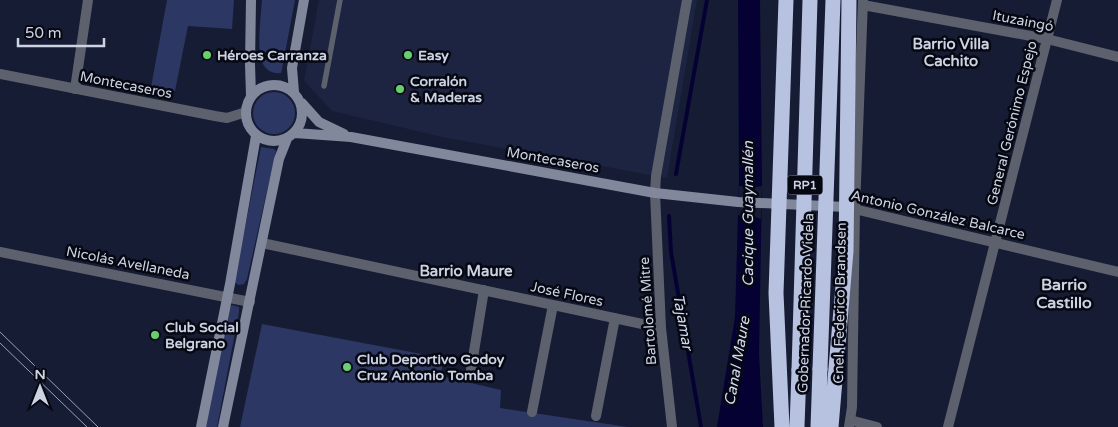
<svg xmlns="http://www.w3.org/2000/svg" width="1118" height="427" font-family="'Varela Round',sans-serif">
	<style>
		.built { fill: #1c2441 }
		.green { fill: #2c3763 }
		.water { fill: #050233 }
		.pier { fill: #161c33 }
		.lines { fill: none; stroke-linecap: round; stroke-linejoin: round }
		.stream { stroke: #050233; stroke-width: 4 }
		.service { stroke: #5d616e; stroke-width: 5.5 }
		.minor { stroke: #5d616e; stroke-width: 10 }
		.tertiary { stroke: #5d616e; stroke-width: 10 }
		.secondary { stroke: #81889c; stroke-width: 10 }
		.motorway { stroke: #b7c1e0; stroke-width: 15 }
		.tram { stroke: #9ba1b3; stroke-width: 1 }
		.motorway-bridge { stroke: #b7c1e0; stroke-width: 15 }
		.poi-dot { fill: #5ed56c; stroke: #050711; stroke-width: 2 }
		.labels { text-anchor: middle; dominant-baseline: central; stroke-width: 5; stroke-linejoin: round; paint-order: stroke }
		.shield { fill: #050711; stroke: #9196a4; stroke-width: 1 }
		.shield-label { font-size: 12px; font-weight: bold; fill: #cdd3e3 }
		.street-label { font-size: 14px; fill: #cdd3e3; stroke: #050711 }
		.poi-label { font-size: 14px; font-weight: bold; fill: #cdd3e3; stroke: #050711; text-anchor: start }
		.neighbourhood-label { font-size: 15px; font-weight: bold; fill: #cdd3e3; stroke: #050711 }
		.water-label { font-size: 15px; font-style: italic; fill: #d2d9ed; stroke: #050711 }
		.quarter-label { font-size: 16px; font-weight: bold; fill: #cdd3e3; stroke: #050711 }
	</style>
	<rect width="100%" height="100%" fill="#161c33"/>
	<!-- built -->
	<path class="built" d="M319,0H697L667,178L442,137L332,111L304,81Z"/>
	<!-- green -->
	<path class="green" d="M167,0H234L232,29L188,26L175,91L151,87Z
		M262,0H295L282,69L281,73C272,75 263,68 261,59C257,46 261,15 262,0Z
		M253 113a21 21 0 1 1 42 0a21 21 0 1 1-42 0Z
		M261,147L274,149L276,151L247,279L244,284L239,285L235,283V277Z
		M232,305L239,307V312L217,427H204L229,308Z
		M262,324L443,358L441,376L501,390L500,408L628,427H240Z"/>
	<!-- water -->
	<path class="water" d="M738,0H760L762,186L759,354L763,427H717L735,317L739,180Z"/>
	<!-- pier -->
	<path class="pier" d="M739,186L758,187L762,186L761,219L755,217L738,215Z"/>
	<g class="lines">
		<!-- stream -->
		<path class="stream" d="M676,174L707,0
			M669,216L671,252L701,427"/>
		<!-- service -->
		<path class="service" d="M324,86L340,0"/>
		<!-- minor -->
		<path class="minor" d="M863,5L1047,39L1118,57
			M75,89L88,0
			M262,243L661,328
			M0,252L250,302
			M470,376L484,290
			M532,412L553,305
			M596,416L615,318
			M850,420L877,427
			M672,427L661,328L655,193L656,176L687,0
			M849,427L852,407L855,208L863,0
			M948,427L1057,0"/>
		<!-- tertiary -->
		<path class="tertiary" d="M0,74L215,116L227,118L246,112
			M846,207L1118,272"/>
		<!-- secondary -->
		<path class="secondary" d="M246 113a28 28 0 1 1 56 0a28 28 0 1 1-56 0Z
			M294,92L292,68L304,0
			M251,96L250,64L251,0
			M302,103L319,122L344,134
			M295,133L351,137L655,193L738,202L846,207
			M201,427L230,284L256,136
			M223,427L279,159L287,139"/>
		<!-- motorway -->
		<path class="motorway" d="M782,427L776,293L786,0
			M797,427L799,370
			M818,427L820,369
			M831,427L846,251L849,0"/>
		<!-- tram -->
		<path class="tram" d="M0,332L98,427
			M0,343L87,427"/>
		<!-- motorway-bridge -->
		<path class="motorway-bridge" d="M820,369L833,0
			M799,370L810,0"/>
	</g>
	<!-- markers -->
	<g class="poi-dot">
		<circle cx="207" cy="55" r="5"/>
		<circle cx="408" cy="55" r="5"/>
		<circle cx="400" cy="89" r="5"/>
		<circle cx="155" cy="335" r="5"/>
		<circle cx="347" cy="367" r="5"/>
	</g>
	<g class="labels">
		<!-- shield labels -->
		<rect class="shield" x="787.5" y="175.5" width="35" height="19" rx="4"/>
		<g class="shield-label">
			<text x="805" y="185">RP1</text>
		</g>
		<!-- street labels -->
		<g class="street-label">
			<text transform="translate(1023 21) rotate(11)">Ituzaingó</text>
			<text transform="translate(126 85) rotate(11)">Montecaseros</text>
			<text transform="translate(1012 123) rotate(-76)">General Gerónimo Espejo</text>
			<text transform="translate(553 160) rotate(10)">Montecaseros</text>
			<text transform="translate(938 215) rotate(13)">Antonio González Balcarce</text>
			<text transform="translate(128 263) rotate(11)">Nicolás Avellaneda</text>
			<text transform="translate(567 294) rotate(12)">José Flores</text>
			<text transform="translate(806 303) rotate(-88)">Gobernador Ricardo Videla</text>
			<text transform="translate(840 303) rotate(-89)">Cnel. Federico Brandsen</text>
			<text transform="translate(648 311) rotate(-94)">Bartolomé Mitre</text>
		</g>
		<!-- poi labels -->
		<g class="poi-label">
			<text x="217" y="55">Héroes Carranza</text>
			<text x="418" y="55">Easy</text>
			<text x="410" y="81">Corralón<tspan x="410" dy="16">&amp; Maderas</tspan></text>
			<text x="165" y="327">Club Social<tspan x="165" dy="16">Belgrano</tspan></text>
			<text x="357" y="359">Club Deportivo Godoy<tspan x="357" dy="16">Cruz Antonio Tomba</tspan></text>
		</g>
		<!-- neighbourhood labels -->
		<g class="neighbourhood-label">
			<text x="951" y="44">Barrio Villa<tspan x="951" dy="17">Cachito</tspan></text>
			<text x="466" y="271">Barrio Maure</text>
		</g>
		<!-- water labels -->
		<g class="water-label">
			<text transform="translate(748 214) rotate(-90)">Cacique Guaymallén</text>
			<text transform="translate(683 322) rotate(80)">Tajamar</text>
			<text transform="translate(737 361) rotate(-80)">Canal Maure</text>
		</g>
		<!-- quarter labels -->
		<g class="quarter-label">
			<text x="1064" y="285">Barrio<tspan x="1064" dy="18">Castillo</tspan></text>
		</g>
	</g>
	<!-- north arrow -->
	<g transform="translate(40 387)" stroke="#050711" stroke-width="4" paint-order="stroke">
	<path d="M0-4L9 19L0 12L-9 19Z" fill="#cdd3e3"/>
	<text y="-8" font-size="14" font-weight="bold" text-anchor="middle" fill="#cdd3e3">N</text>
	</g>
	<!-- scale -->
	<path d="M18 38v8h86v-8" fill="none" stroke="#cdd3e3" stroke-width="2.5"/>
	<text x="25" y="38" font-size="15" fill="#cdd3e3" stroke="#050711" stroke-width="4" paint-order="stroke">50 m</text>
</svg>
